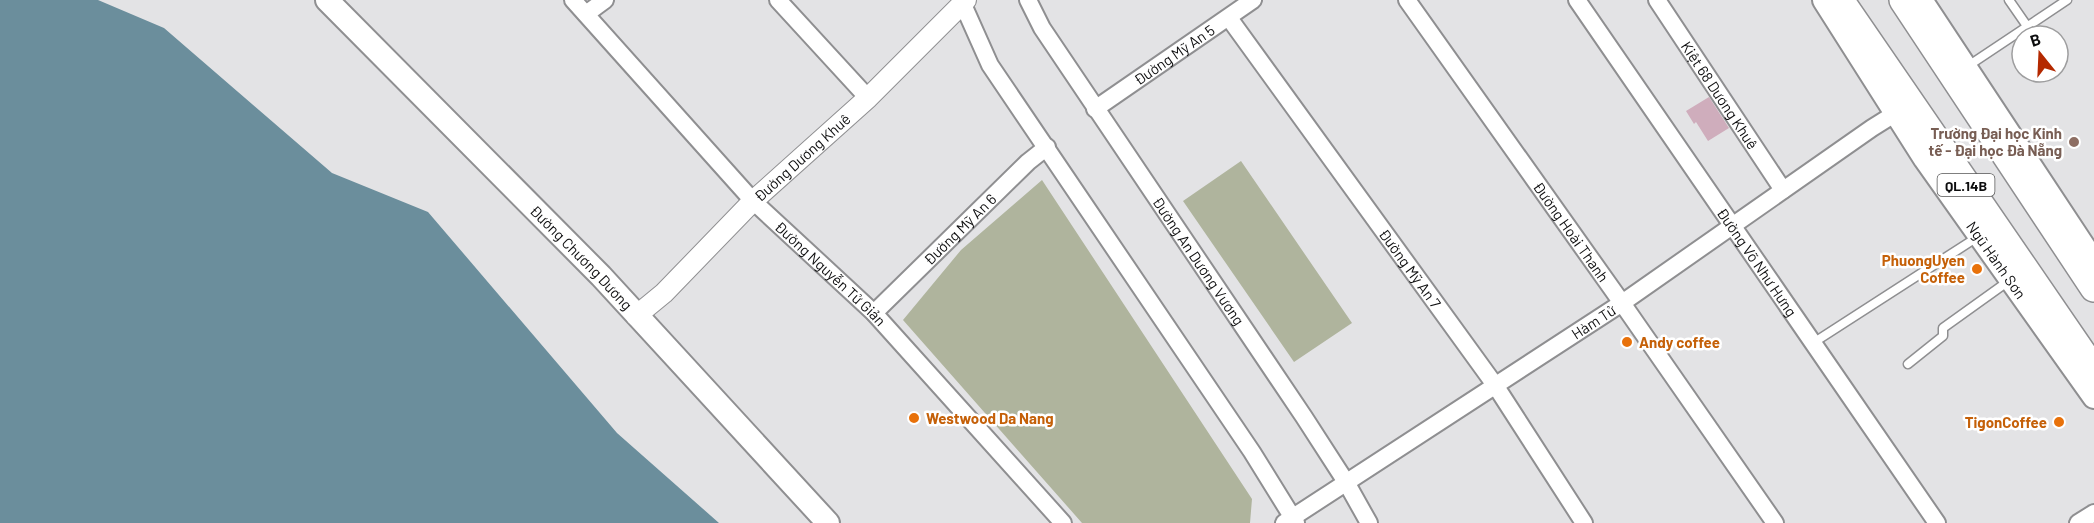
<svg xmlns="http://www.w3.org/2000/svg" width="2094" height="523" font-family="Barlow,sans-serif">
	<style>
		.green { fill: #afb49d }
		.water { fill: #6b8e9c }
		.building { fill: #cfadbc }
		.lines { fill: none; stroke-linecap: round; stroke-linejoin: round }
		.service-casing { stroke: #8f8f91; stroke-width: 11 }
		.minor-casing { stroke: #8f8f91; stroke-width: 20 }
		.tertiary-casing { stroke: #8f8f91; stroke-width: 22 }
		.secondary-casing { stroke: #8f8f91; stroke-width: 26 }
		.trunk-casing { stroke: #8f8f91; stroke-width: 30 }
		.service { stroke: #fff; stroke-width: 8 }
		.minor { stroke: #fff; stroke-width: 16 }
		.tertiary { stroke: #fff; stroke-width: 20 }
		.secondary { stroke: #fff; stroke-width: 22 }
		.trunk { stroke: #fff; stroke-width: 27 }
		.education-dot { fill: #8d6e63; stroke: #fff; stroke-width: 2 }
		.food-dot { fill: #e8710a; stroke: #fff; stroke-width: 2 }
		.labels { text-anchor: middle; dominant-baseline: central; stroke-width: 5; stroke-linejoin: round; paint-order: stroke }
		.shield { fill: #fff; stroke: #565656; stroke-width: 1.5 }
		.shield-label { font-size: 14px; font-weight: bold; fill: #0d0d0e }
		.street-label { font-size: 15px; fill: #0d0d0e; stroke: #fff }
		.education-label { font-size: 15px; font-weight: bold; fill: #785e54; stroke: #fff; text-anchor: end }
		.food-label { font-size: 15px; font-weight: bold; fill: #c56008; stroke: #fff; text-anchor: end }
	</style>
	<rect width="100%" height="100%" fill="#e3e3e5"/>
	<!-- green -->
	<path class="green" d="M1241,161L1352,323L1294,362L1183,201Z
		M1042,180L1252,499L1250,523H1082L903,320L961,250Z"/>
	<!-- water -->
	<path class="water" d="M0,0H98L164,28L332,173L428,212L617,433L719,523H0Z"/>
	<!-- building -->
	<path class="building" d="M1709,97L1729,128L1708,141L1696,122L1694,124L1686,111Z"/>
	<g class="lines">
		<!-- service casing -->
		<g class="service-casing">
			<path id="service" d="M2009,0L2027,26
				M1968,66L2067,0
				M1813,343L1979,236
				M1908,364L1943,336V328L2010,280"/>
		</g>
		<!-- minor casing -->
		<g class="minor-casing">
			<g id="minor">
				<path id="s1" d="M573,0L753,201L874,313L1063,523"/>
				<path d="M778,0L868,98"/>
				<path d="M961,0L990,65L1252,452L1296,523"/>
				<path id="s2" d="M1028,0L1042,28L1304,417L1346,482L1369,523"/>
				<path id="s3" d="M1407,0L1622,303L1775,523"/>
				<path id="s4" d="M1577,0L1937,523"/>
				<path id="s5" d="M1657,0L1783,190"/>
				<path d="M586,14L605,0"/>
				<path id="s6" d="M1229,18L1495,385L1584,523"/>
				<path id="s7" d="M1095,109L1253,0"/>
				<path id="s8" d="M874,313L1028,162L1047,147"/>
				<path id="s9" d="M1284,523L1622,303L1872,128L1896,113"/>
				<path d="M2078,523L2094,513"/>
			</g>
		</g>
		<!-- tertiary casing -->
		<g class="tertiary-casing">
			<g id="tertiary">
				<path id="s10" d="M636,316L664,293L753,201L868,98L966,0"/>
			</g>
		</g>
		<!-- secondary casing -->
		<g class="secondary-casing">
			<g id="secondary">
				<path id="s11" d="M327,0L601,276L828,523"/>
				<path id="s12" d="M1824,0L1925,159L2094,397"/>
				<path d="M1921,0L2094,262"/>
			</g>
		</g>
		<!-- trunk casing -->
		<g class="trunk-casing">
			<path id="trunk" d="M1840,0L2094,370
				M1903,0L2094,288"/>
		</g>
		<!-- service -->
		<use href="#service" class="service"/>
		<!-- minor -->
		<use href="#minor" class="minor"/>
		<!-- tertiary -->
		<use href="#tertiary" class="tertiary"/>
		<!-- secondary -->
		<use href="#secondary" class="secondary"/>
		<!-- trunk -->
		<use href="#trunk" class="trunk"/>
	</g>
	<!-- markers -->
	<circle class="education-dot" cx="2074" cy="142" r="6"/>
	<g class="food-dot">
		<circle cx="1977" cy="269" r="6"/>
		<circle cx="1627" cy="342" r="6"/>
		<circle cx="914" cy="418" r="6"/>
		<circle cx="2059" cy="422" r="6"/>
	</g>
	<g class="labels">
		<!-- shield labels -->
		<rect class="shield" x="1937.5" y="174" width="57" height="22" rx="4.5"/>
		<g class="shield-label">
			<text x="1966" y="185">QL.14B</text>
		</g>
		<!-- street labels -->
		<g class="street-label">
			<text stroke="none"><textPath href="#s7" startOffset="96">Đường Mỹ An 5</textPath></text>
			<text stroke="none"><textPath href="#s5" startOffset="114">Kiệt 68 Dương Khuê</textPath></text>
			<text stroke="none"><textPath href="#s10" startOffset="230">Đường Dương Khuê</textPath></text>
			<text stroke="none"><textPath href="#s8" startOffset="120">Đường Mỹ An 6</textPath></text>
			<text stroke="none"><textPath href="#s3" startOffset="284">Đường Hoài Thanh</textPath></text>
			<text stroke="none"><textPath href="#s11" startOffset="362">Đường Chương Dương</textPath></text>
			<text stroke="none"><textPath href="#s12" startOffset="312">Ngũ Hành Sơn</textPath></text>
			<text stroke="none"><textPath href="#s2" startOffset="312">Đường An Dương Vương</textPath></text>
			<text stroke="none"><textPath href="#s4" startOffset="318">Đường Võ Như Hưng</textPath></text>
			<text stroke="none"><textPath href="#s6" startOffset="309">Đường Mỹ An 7</textPath></text>
			<text stroke="none"><textPath href="#s1" startOffset="376">Đường Nguyễn Tử Giản</textPath></text>
			<text stroke="none"><textPath href="#s9" startOffset="369">Hàm Tử</textPath></text>
		</g>
		<!-- education labels -->
		<g class="education-label">
			<text x="2062" y="133">Trường Đại học Kinh<tspan x="2062" dy="17">tế - Đại học Đà Nẵng</tspan></text>
		</g>
		<!-- food labels -->
		<g class="food-label">
			<text x="1965" y="260">PhuongUyen<tspan x="1965" dy="17">Coffee</tspan></text>
			<text x="1639" y="342" text-anchor="start">Andy coffee</text>
			<text x="926" y="418" text-anchor="start">Westwood Da Nang</text>
			<text x="2047" y="422">TigonCoffee</text>
		</g>
	</g>
	<!-- north arrow -->
	<g transform="translate(2040 54) rotate(342)"><circle r="28" fill="#ffffff" stroke="#9e9e9f" stroke-width="1.5"/>
	<path d="M0-4.5L10 22L0 15L-10 22Z" fill="#b42900"/>
	<text y="-9" font-size="16" font-weight="bold" text-anchor="middle" fill="#0d0d0e">B</text>
	</g>
</svg>
